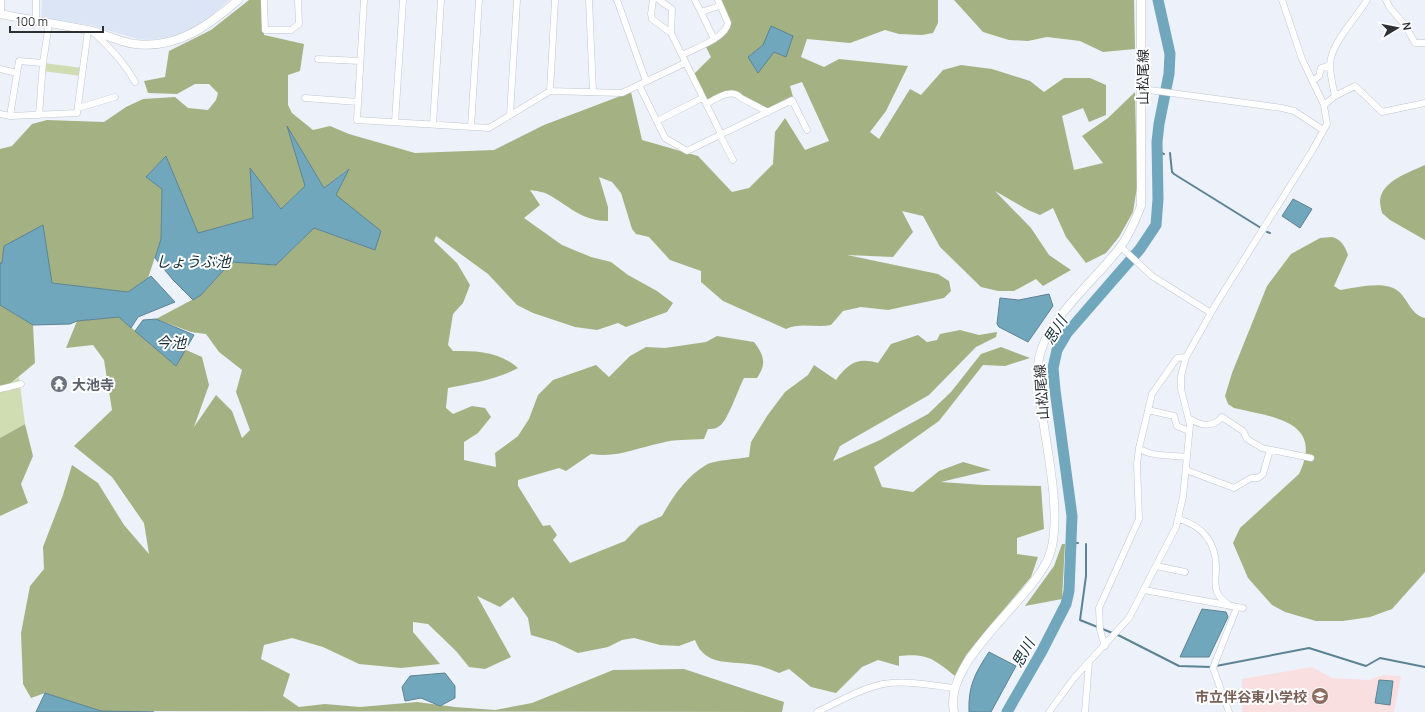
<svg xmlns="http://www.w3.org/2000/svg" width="1425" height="712" font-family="Manrope,'Noto Sans JP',sans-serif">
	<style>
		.built { fill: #dce5f5 }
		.education { fill: #fadfe0 }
		.green { fill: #d0dcb2 }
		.forest { fill: #a4b283; fill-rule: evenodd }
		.water { fill: #70a7bc; stroke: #5c8393 }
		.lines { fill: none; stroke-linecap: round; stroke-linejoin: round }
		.stream { stroke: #5c8393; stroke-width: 2 }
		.river { stroke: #70a7bc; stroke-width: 11 }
		.minor-casing { stroke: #c1c6cf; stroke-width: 7 }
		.major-casing { stroke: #c1c6cf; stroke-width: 9 }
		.minor { stroke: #fff; stroke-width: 6 }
		.major { stroke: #fff; stroke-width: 8 }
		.labels { text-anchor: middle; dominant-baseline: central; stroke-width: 4; stroke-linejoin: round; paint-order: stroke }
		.street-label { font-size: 14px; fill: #2d2f33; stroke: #fff }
		.worship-label { font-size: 14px; font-weight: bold; fill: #5b616d; stroke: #fff; text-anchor: start }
		.education-label { font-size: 14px; font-weight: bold; fill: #785e54; stroke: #fff; text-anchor: end }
		.water-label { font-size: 15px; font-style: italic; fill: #122e38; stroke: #fff }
	</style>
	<rect width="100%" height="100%" fill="#ecf1fa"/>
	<!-- built -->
	<path class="built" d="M42,0H229L202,24L189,31L173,36L149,40L138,39L90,25L41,18Z"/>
	<!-- education -->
	<path class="education" d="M1312,667L1332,678L1369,680L1383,675L1401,676L1394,712H1242V679Z"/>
	<!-- green -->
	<path class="green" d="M43,63L83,68L82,76L42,71Z
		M19,377L25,424L0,438V392Z"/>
	<!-- forest -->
	<path class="forest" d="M249,0H262L264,35L304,44L300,71L288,75V105L292,113L313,130L330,126L349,134L415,153L494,150L544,125L631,92L642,140L698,156L732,192L749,188L773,164L775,132L785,118L805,150L829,141L802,82L790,86L793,97L771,108H765L742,97L738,92L710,100L706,99L694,74L711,57L706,47L716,42L730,28L729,21L720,0H938V23L933,33L922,35L899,34L885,30L850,43L807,39L801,57L824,67L839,59L908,66L886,111L870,132L879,139L910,89L921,95L943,70L961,65L992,69L1030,81L1044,92L1064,78H1090L1106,85V115L1089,122L1083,108L1062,116L1074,170L1103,163L1082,136L1108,118L1135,92L1137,187L1133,212L1119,237L1106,253L1086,263L1066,237L1053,208L1040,215L1028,210L995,191L1031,228L1049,255L1071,270L1043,286L1036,279L1014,291H998L981,287L940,247L923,216L902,211L913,232L893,257L847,255L938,274L949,281L951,291L944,298L888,310L861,307L843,311L831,325C815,328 800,322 786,329L723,301L701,282V271L670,260L649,237L636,234L632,229L621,193L612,182L599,177L608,207V221C583,221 571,208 551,196C545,192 537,191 530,190L540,205L524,218L562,245L591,257L611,262L628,275L657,291L673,303L667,312L626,327L618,323L597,330L575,327L533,313L517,305L488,274L436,236L434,241L457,263L470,285L463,303L453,314L448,345L453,351C478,351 498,351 518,368C496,380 472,383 448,388L446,408L453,414L472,406L485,408L491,417L478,433L464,442V460L496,467L495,453L518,436L529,419L538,395L553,380L596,365L609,377L630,356L646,347L665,348L706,342L717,336L754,342C764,355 767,364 757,378H744C738,389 727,424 718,427C715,429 711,429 708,429L704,439C690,440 674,439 661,443C636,448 618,458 591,454L566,471L559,468L518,480V486L543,526L550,525L557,535L553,540L570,563L625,541L639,526L662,516C673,496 686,477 706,465C714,460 739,459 749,457L751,442L767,416L785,392L808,375L814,365L836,380C848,364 857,357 878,363L891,344L918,335L927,342L937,340L940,334L960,330L979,335L997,332L996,337L976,347L929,395L840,446L833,461L880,440L928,414L951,392L981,354L1001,347L1030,358L1005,366L983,365L939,421L874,467L882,487L913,492L939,471L963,462L991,470L941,482L984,485L1041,486L1044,529L1017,538V554L1038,557L1031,577L966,655L955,676C934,659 927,653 899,656V666L878,660L862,667L836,693L811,687L789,669L779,673C771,670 763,666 755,665C733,660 705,668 695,640L679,646L660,645L634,638L622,640L608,647L578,653L555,642L531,635L528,618L513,597L500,607L477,596L511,657L485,669L469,667L456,651L428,624L413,622V632L440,664L401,668L359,664L323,647L292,638L264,645L261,659L290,674L283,696L299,707L325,704L360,707L417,702L455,707L495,710L532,703L613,670L684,669L784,702L782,712L101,711L45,693L31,698L23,684L21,633L30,586L44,569L43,547L63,495L72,465L98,483L124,525L149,554L144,523L112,477L74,446L112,410L104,360L93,345L66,348L77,321L119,317L176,366L184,349L202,357L209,385L194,427L216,395L232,411L242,438L250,430L236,392L242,370L219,352L206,334L191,332L156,319L201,295L231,262L276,265L314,228L375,250L336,195L348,169L324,188L288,128L305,186L281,209L250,169L253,218L198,233L166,156L146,177L162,189L161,239L148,278L128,292L52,283L0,263V149L12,146L32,124L47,120L104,122L126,107L143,99L175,97L188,108L208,110L216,100L218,93L209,84H195L177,94L148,93L144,81L165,77L169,51L211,30ZM763,45L758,73L748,57Z
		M954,0H1134L1135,49L1103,52L1080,41L1047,37L1028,41L1009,40L983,32Z
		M1425,165V240L1390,220L1382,213C1381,209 1380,204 1380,201C1381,181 1410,172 1425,165Z
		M1332,237C1341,239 1345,246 1348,255L1334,286L1340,290C1354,288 1385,280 1398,291C1408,299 1411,315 1425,318V572L1392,609L1370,617L1343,621H1316L1285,612L1272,605L1248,578L1233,543L1240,528L1299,474C1325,420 1271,417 1234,408L1228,404L1225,396L1232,373L1267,286L1291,254L1320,238Z
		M0,305L33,325L35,363L0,392Z
		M25,424L33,456L21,484L28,503L0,516V438Z
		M1062,544H1065L1062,599L1025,606L1054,566Z"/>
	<!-- water -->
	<path class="water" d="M771,26L793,36L786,57L774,52L758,73L748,57L763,45Z
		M287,126L324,188L349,169L336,195L381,231L375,250L314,228L276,265L231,262L201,295L193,300L173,280L155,258L161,239L162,189L146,177L166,156L198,233L253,218L250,168L281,209L305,186Z
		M1293,199L1312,209L1300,228L1282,216Z
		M43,225L52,283L128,292L151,276L175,302L138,317L131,328L119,317L77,321L70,324L33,325L0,305V263H2L4,246Z
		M1049,294L1053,306L1028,342L999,327L997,324L1000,298L1019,300Z
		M156,319L194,335L176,366L135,331L143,320Z
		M1202,609L1226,612L1228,617L1209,657H1180Z
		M989,652L1016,666L991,712H969C968,686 975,673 989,652Z
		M445,673L455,686V698L440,706L421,698L405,701L402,687L410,676Z
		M1379,680L1393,681L1390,705L1375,703Z
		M45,693L101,711L154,712H36Z"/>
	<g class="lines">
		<!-- stream -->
		<path class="stream" d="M1157,151L1164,154
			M1170,153L1172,172L1174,174L1261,228
			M1267,232L1270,233
			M1071,543H1078
			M1086,544V576L1080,620L1120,636L1179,666L1211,667
			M1216,666L1309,648L1366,666L1380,658L1425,667"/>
		<!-- river -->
		<path class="river" d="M1007,712L1042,651L1066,604L1069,591L1072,516L1055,390L1053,368L1057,350L1067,333L1140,249L1156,225L1158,199L1157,142L1159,124L1169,74L1170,54L1158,0"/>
		<!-- minor casing -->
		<g class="minor-casing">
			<path id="minor" d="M1,0V14
				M264,0L265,30H291L299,24L298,0
				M364,0L357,120L489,128L550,91L622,93L685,63
				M589,0L593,92
				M617,0L646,81
				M653,0L651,14L652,19L671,33L721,134
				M659,0L672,9L671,33
				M695,0L714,39
				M1386,0L1390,8L1405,25L1415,43H1425
				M701,12L719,6
				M36,21V0
				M93,32C110,48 124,62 135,82
				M682,55C694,49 726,38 728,23L718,0
				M318,59L360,61
				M0,69L17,73
				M1313,81L1319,76L1321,68L1330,65
				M639,85L665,138L687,151L792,100L807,130
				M1142,89L1282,108L1294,111L1323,130
				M550,91L555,0
				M1335,96L1355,86L1382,112L1425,103
				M305,98L358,102
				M706,104C716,99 731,87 741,98L768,112
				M1324,105L1335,96C1333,86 1330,75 1330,65C1330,44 1357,17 1367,0
				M78,108L115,97
				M0,114L10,116L77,113L88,30
				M39,115L43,63L49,23
				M510,115L517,0
				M10,116L19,61L43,63
				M657,121L702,98
				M395,122L403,0
				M433,124L441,0
				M471,127L479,0
				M720,135L733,160
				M1121,247L1152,276L1211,313
				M0,389L21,384
				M1148,410L1174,416L1177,426L1189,431
				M1190,419C1202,426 1212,428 1222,417L1243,431L1247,439L1262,448L1311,458
				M1139,448C1150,457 1172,455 1187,457
				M1186,470L1234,488L1251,478H1258L1263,474L1270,450
				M1179,519C1202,526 1216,542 1216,567C1216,576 1214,584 1217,592C1219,598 1225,602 1230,606
				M1156,566L1185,572
				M1144,590L1243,608
				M1105,646L1100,630L1099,608L1139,519L1137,464L1139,448L1152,394L1177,358L1186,357
				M817,712C838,702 860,689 883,684C906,680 931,685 954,688
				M1049,712L1074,678L1129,618L1176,527L1183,497L1190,425L1181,389V376L1186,357L1216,304L1312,151L1327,124L1324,105L1302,59L1282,0
				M1085,712L1089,662
				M1229,712L1213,668L1237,607"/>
		</g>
		<!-- major casing -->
		<g class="major-casing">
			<path id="major" d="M0,14C29,20 58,24 88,30C103,33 119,42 135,44C177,49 208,26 238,0
				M954,712C943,662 1026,604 1047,561C1065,525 1046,447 1041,406C1039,391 1036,373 1039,358C1047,318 1097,279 1121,246C1130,234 1135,220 1141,206V0"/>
		</g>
		<!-- minor -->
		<use href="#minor" class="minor"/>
		<!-- major -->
		<use href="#major" class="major"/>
	</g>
	<!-- icons -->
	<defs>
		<g id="temple-disc" transform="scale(0.9)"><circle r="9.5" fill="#6b7280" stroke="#fff"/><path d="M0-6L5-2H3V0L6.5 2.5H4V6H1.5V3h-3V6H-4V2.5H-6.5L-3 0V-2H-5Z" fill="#fff"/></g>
		<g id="school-disc" transform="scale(0.9)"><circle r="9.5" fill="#8d6e63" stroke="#fff"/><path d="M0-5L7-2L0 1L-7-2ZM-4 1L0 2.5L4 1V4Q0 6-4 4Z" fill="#fff"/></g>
	</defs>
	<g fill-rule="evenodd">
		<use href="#temple-disc" x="59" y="384"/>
		<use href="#school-disc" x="1320" y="696"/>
	</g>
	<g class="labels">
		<!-- street labels -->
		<g class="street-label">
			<text transform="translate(1142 77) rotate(-90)">山松尾線</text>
			<text transform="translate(1041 392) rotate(-94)">山松尾線</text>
		</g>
		<!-- worship labels -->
		<g class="worship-label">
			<text x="72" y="384">大池寺</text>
		</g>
		<!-- education labels -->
		<g class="education-label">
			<text x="1307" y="696">市立伴谷東小学校</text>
		</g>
		<!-- water labels -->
		<g class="water-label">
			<text x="193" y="261">しょうぶ池</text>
			<text transform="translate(1055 330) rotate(-58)">思川</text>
			<text x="171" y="342">今池</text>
			<text transform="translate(1023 653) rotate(-61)">思川</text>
		</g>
	</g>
	<!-- north arrow -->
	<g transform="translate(1397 28) rotate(80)" stroke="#ffffff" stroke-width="3" paint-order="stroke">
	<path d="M0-3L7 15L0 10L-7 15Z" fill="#2d2f33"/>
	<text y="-6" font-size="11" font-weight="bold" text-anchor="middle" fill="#2d2f33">N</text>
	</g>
	<!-- scale -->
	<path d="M10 26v6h93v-6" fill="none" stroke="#2d2f33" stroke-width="2"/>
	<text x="16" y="26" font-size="12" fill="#2d2f33" stroke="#ffffff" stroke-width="3" paint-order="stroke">100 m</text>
</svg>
